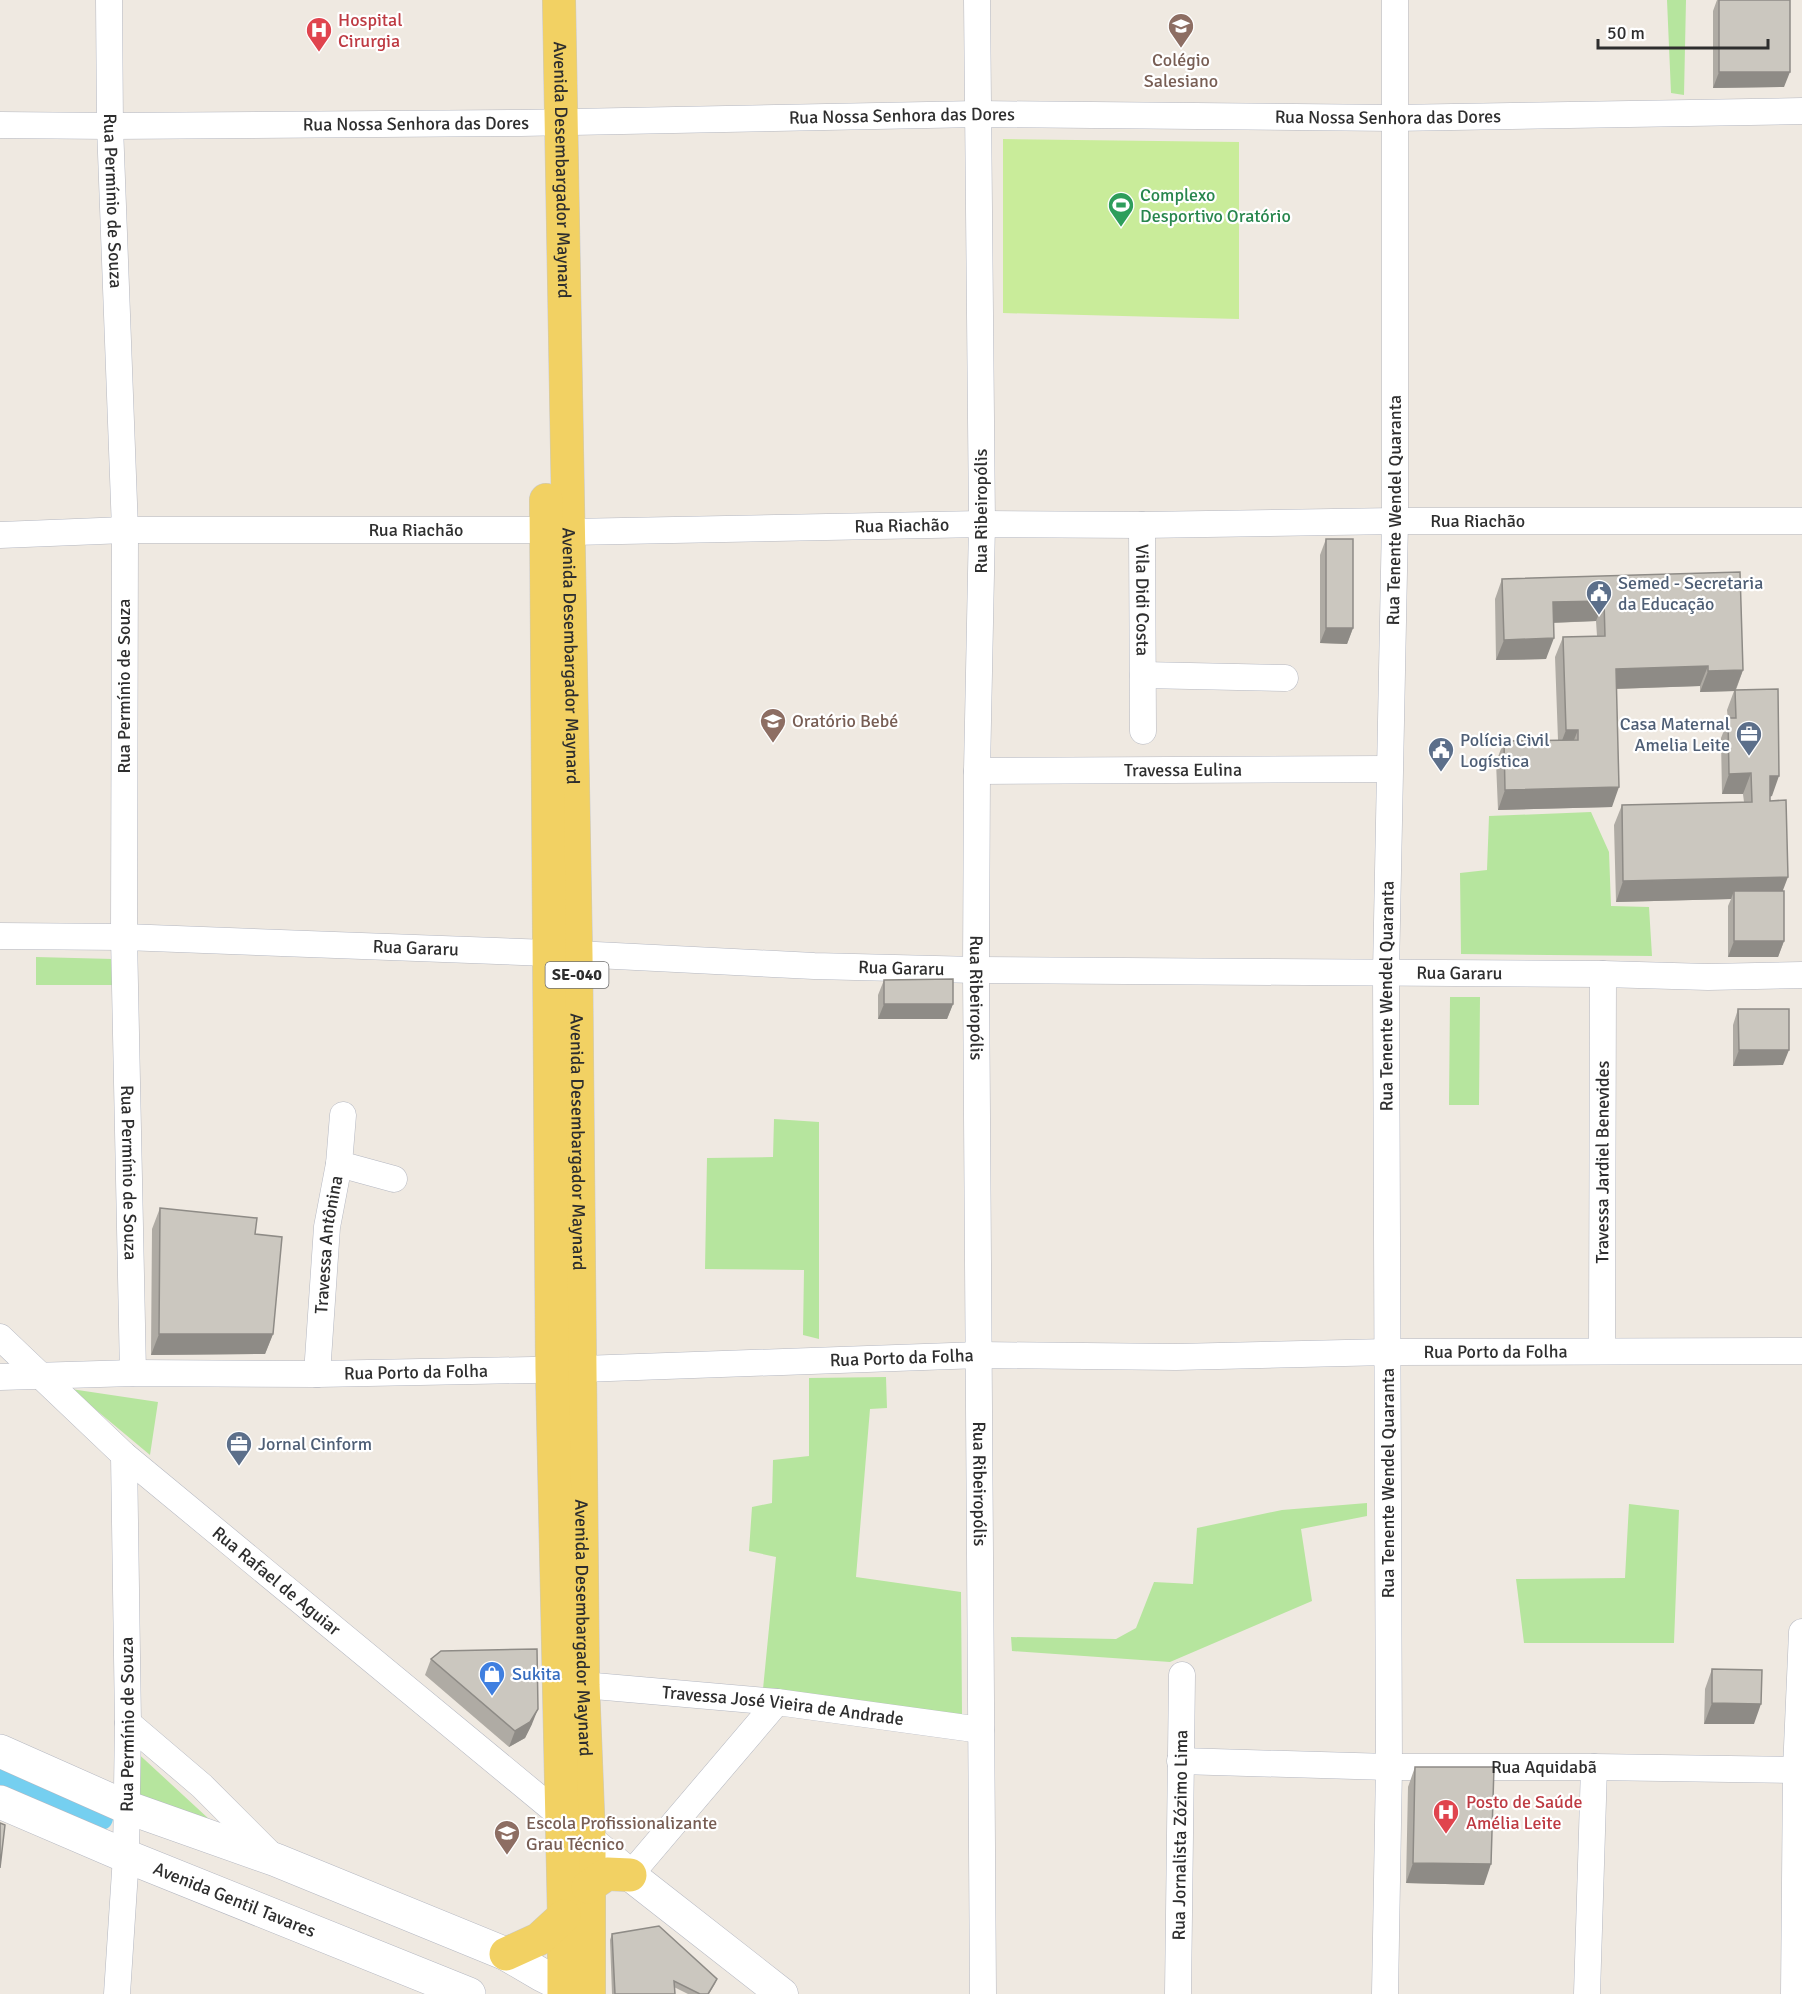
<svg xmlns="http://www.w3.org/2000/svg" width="1802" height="1994" font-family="Signika,sans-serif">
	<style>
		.green { fill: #b6e59e }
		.pitch { fill: #c9ec9a }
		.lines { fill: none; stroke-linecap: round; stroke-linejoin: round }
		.canal { stroke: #75cff0; stroke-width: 24 }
		.minor-casing { stroke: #b4b7c1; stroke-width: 27 }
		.tertiary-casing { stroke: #b4b7c1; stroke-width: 33 }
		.secondary-casing { stroke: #b4b7c1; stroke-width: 34 }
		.primary-casing { stroke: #c9c9c9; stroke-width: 34 }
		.minor { stroke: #fff; stroke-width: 26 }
		.tertiary { stroke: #fff; stroke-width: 32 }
		.secondary { stroke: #fff; stroke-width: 33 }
		.primary { stroke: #f2d163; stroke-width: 33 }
		.wall { fill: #afaba4 }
		.shaded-wall { fill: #8e8b86 }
		.building { fill: #cbc7bf; stroke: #8e8b86; stroke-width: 1.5 }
		.labels { text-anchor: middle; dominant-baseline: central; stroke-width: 4.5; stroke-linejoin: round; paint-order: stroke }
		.shield { fill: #fff; stroke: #6d6d6d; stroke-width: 1.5 }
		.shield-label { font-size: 16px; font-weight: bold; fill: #2e2e2e }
		.health-label { font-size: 18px; fill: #be3a42; stroke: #fff; text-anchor: start }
		.education-label { font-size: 18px; fill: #785e54; stroke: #fff; text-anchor: start }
		.street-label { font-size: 18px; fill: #2e2e2e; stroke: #fff }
		.leisure-label { font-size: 18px; fill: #27864d; stroke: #fff; text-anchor: start }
		.service-label { font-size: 18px; fill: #4e5e75; stroke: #fff; text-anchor: start }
		.shop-label { font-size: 18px; fill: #366cbe; stroke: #fff; text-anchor: start }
	</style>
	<rect width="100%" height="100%" fill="#efe9e1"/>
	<!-- green -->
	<path class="green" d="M1667,0H1686L1684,95L1671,93Z
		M1591,812L1609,852L1611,906L1649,907L1652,956L1461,954L1460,873L1487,870L1489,816Z
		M36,957L113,959L114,985H36Z
		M1450,997H1480L1479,1105H1449Z
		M774,1119L819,1122V1339L803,1335L804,1270L705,1269L707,1158L773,1157Z
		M886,1377L887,1408L870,1409L856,1577L961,1592L962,1715L763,1689L776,1557L749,1551L752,1507L772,1503L773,1460L809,1456V1378Z
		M71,1389L158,1402L150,1455Z
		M1367,1503V1516L1301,1529L1312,1601L1170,1662L1012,1651L1011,1637L1116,1639L1136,1628L1154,1582L1193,1584L1197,1528L1282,1510Z
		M1629,1504L1679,1510L1674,1643H1524L1516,1579L1625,1578Z
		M132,1748L235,1843L131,1801Z"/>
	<!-- pitch -->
	<path class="pitch" d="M1003,139L1239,142V319L1003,313Z"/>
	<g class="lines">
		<!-- canal -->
		<path class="canal" d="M0,1778L101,1818"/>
		<!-- minor casing -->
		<g class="minor-casing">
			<g id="minor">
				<path id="s1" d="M109,0L110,126L125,530L124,937L133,1373"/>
				<path id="s2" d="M977,0L982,524L977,771L976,970L983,1994"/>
				<path id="s3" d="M0,125L110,126L521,123L978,114L1394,118L1802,111"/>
				<path id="s4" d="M1142,525L1143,731"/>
				<path id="s5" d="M0,535L125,530H547L570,532L982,524L1142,525L1395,521H1802"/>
				<path d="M1143,675L1285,678"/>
				<path id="s6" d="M977,771L1389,769"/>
				<path id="s7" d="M0,936L124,937L576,954L814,966L976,970L1603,974L1708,977L1802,975"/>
				<path d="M339,1164L394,1179"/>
				<path id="s8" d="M0,1337L124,1455L561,1816"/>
				<path id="s9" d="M1602,1350L1603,974"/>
				<path id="s10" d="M317,1374L327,1227L339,1164L343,1115"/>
				<path id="s11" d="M0,1377L133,1373L317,1374L582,1369L980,1355L1176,1357L1388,1352L1802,1351"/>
				<path id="s12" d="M583,1685L777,1702L981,1730"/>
				<path d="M128,1723L202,1786L274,1858"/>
				<path id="s13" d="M1180,1761L1389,1767H1594L1802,1770"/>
				<path d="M630,1875L777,1702"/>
				<path id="s14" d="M117,1994L126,1856L128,1723L124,1455"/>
				<path id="s15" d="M1178,1994L1182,1675"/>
				<path id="s16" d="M1385,1994L1389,1767L1386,972L1395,521V0"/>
				<path d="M1587,1994L1594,1767"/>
				<path d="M1794,1994L1796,1770L1802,1632"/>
			</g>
		</g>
		<!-- tertiary casing -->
		<g class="tertiary-casing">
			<path id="tertiary" d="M572,1826L630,1875L782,1994"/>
		</g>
		<!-- secondary casing -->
		<g class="secondary-casing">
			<g id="secondary">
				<path d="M0,1751L126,1807L276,1860L506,1954L542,1975L580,1994"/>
				<path id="s17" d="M0,1802L126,1856L469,1994"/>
			</g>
		</g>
		<!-- primary casing -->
		<g class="primary-casing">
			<g id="primary">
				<path id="s18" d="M559,0L576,954L583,1685L589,1840V1994"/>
				<path d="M546,500L552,1369L564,1916V1994"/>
				<path d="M588,1887L607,1874L630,1875"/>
				<path d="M506,1954L539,1939L564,1916"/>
			</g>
		</g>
		<!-- minor -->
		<use href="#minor" class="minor"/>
		<!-- tertiary -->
		<use href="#tertiary" class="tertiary"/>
		<!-- secondary -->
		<use href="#secondary" class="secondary"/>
		<!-- primary -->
		<use href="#primary" class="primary"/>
	</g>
	<!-- wall -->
	<path class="wall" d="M1717,0H1790L1784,87L1713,88V11Z
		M1326,539L1353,628L1347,644L1320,643V555Z
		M1740,572L1743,670L1736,690L1772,796L1770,797V801L1783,891L1784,941L1778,957H1728V906L1731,899L1616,902L1614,825L1622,805L1744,802L1743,794H1722L1721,738L1728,720L1727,710L1734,691L1700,692V686L1617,689L1612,807L1498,810L1496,762L1504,741L1558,740L1555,657L1563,637L1597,636L1596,621L1553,623L1546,659L1496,660L1495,599L1502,579Z
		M884,980L953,1004L947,1019H878V995Z
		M1738,1009L1783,1065L1733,1066V1025Z
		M160,1208L255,1234L273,1334L265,1354L151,1355L152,1229Z
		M431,1659L532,1724L525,1738L509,1747L425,1675Z
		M1712,1669L1754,1724H1704L1705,1689Z
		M1415,1767L1484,1885L1406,1883L1408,1787Z
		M612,1934L717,1979L715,1984L709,1994H688L674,1987L675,1994H612L610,1940Z"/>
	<!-- shaded-wall -->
	<path class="shaded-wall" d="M1719,72H1790L1784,87L1713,88Z
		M1604,601L1596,621L1545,623L1553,602Z
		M1326,628H1353L1347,644L1320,643Z
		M1554,638L1546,659L1496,660L1504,640Z
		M1708,666L1700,686L1609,689L1616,669Z
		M1743,670L1735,691L1700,692L1708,671Z
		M1566,730H1578L1570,750L1558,751Z
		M1751,773L1743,794H1722L1729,774Z
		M1770,776H1779L1772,796L1763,797Z
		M1619,787L1612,807L1498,810L1505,790Z
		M1788,877L1780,898L1734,891L1731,899L1616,902L1623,881Z
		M1734,941H1784L1778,957H1728Z
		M884,1004H953L947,1019H878Z
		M1739,1050H1789L1783,1065L1733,1066Z
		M159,1334H273L265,1354L151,1355Z
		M1712,1703L1761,1704L1754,1724H1704Z
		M538,1709L532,1724L525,1738L509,1747L515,1731Z
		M1413,1863L1491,1864L1484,1885L1406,1883Z"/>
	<!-- building -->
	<path class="building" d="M1719,0H1790V72H1719Z
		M1326,539H1353V628H1326Z
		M1740,572L1743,670L1708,671V666L1616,669L1619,787L1505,790L1504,741L1578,740V730H1566L1563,637L1605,636L1604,601L1553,602L1554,638L1504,640L1502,579Z
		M1778,689L1779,776H1770V801L1786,800L1788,877L1623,881L1622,805L1752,802L1751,773L1729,774L1728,718H1736L1735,690Z
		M1734,891H1784V941H1734Z
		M953,979V1004H884V980Z
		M1738,1009H1789V1050H1739Z
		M160,1208L257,1218L255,1234L282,1237L273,1334H159Z
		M537,1649L538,1709L530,1722L515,1731L431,1659L441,1651Z
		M1712,1669L1762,1670L1761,1704L1712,1703Z
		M1415,1767H1494L1491,1864L1413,1863Z
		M0,1823L5,1825L0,1868Z
		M659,1926L717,1979L708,1994H700L674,1981L675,1994H615L612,1934Z"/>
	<!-- icons -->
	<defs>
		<g id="school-pin" transform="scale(1.35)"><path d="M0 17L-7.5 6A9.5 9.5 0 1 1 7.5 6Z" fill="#8d6e63" stroke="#fff"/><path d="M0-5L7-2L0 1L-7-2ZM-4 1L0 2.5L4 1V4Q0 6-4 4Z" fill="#fff"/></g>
		<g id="hospital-pin" transform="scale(1.35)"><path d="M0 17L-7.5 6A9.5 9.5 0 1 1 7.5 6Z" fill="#e0444e" stroke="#fff"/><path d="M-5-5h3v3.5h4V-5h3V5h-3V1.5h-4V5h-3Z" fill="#fff"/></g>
		<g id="stadium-pin" transform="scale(1.35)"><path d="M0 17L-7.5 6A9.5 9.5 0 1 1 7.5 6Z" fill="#2e9e5b" stroke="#fff"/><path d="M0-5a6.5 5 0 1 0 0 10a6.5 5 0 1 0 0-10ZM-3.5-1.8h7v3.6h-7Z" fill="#fff"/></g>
		<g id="civic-pin" transform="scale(1.35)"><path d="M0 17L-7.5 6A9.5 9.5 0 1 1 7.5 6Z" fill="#5c6f8a" stroke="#fff"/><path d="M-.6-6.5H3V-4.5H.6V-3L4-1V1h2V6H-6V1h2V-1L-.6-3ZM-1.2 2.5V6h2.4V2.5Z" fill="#fff"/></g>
		<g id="office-pin" transform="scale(1.35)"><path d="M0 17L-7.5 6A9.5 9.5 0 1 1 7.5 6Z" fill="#5c6f8a" stroke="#fff"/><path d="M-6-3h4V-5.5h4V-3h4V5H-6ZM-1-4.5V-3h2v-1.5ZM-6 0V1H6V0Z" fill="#fff"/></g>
		<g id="shop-pin" transform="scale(1.35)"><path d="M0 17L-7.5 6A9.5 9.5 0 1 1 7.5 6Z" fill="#3f7fe0" stroke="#fff"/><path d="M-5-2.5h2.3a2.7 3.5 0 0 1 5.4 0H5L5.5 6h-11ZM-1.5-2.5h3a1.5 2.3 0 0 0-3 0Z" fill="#fff"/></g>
	</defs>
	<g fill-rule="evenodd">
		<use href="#school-pin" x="1181" y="26"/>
		<use href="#hospital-pin" x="319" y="30"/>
		<use href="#stadium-pin" x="1121" y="205"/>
		<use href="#civic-pin" x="1599" y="593"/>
		<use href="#school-pin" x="773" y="721"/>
		<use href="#office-pin" x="1749" y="734"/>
		<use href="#civic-pin" x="1441" y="750"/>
		<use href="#office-pin" x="239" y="1444"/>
		<use href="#shop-pin" x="492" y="1674"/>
		<use href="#hospital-pin" x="1446" y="1812"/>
		<use href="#school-pin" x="507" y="1833"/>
	</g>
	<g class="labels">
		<!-- shield labels -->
		<rect class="shield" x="545.5" y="962" width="63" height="26" rx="4.5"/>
		<g class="shield-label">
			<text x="577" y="975">SE-040</text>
		</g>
		<!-- health labels -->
		<g class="health-label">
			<text x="338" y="20">Hospital<tspan x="338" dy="21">Cirurgia</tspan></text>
			<text x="1466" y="1802">Posto de Saúde<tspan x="1466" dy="21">Amélia Leite</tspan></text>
		</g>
		<!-- education labels -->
		<g class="education-label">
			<text x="1181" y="60" text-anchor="middle">Colégio<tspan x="1181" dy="21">Salesiano</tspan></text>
			<text x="792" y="721">Oratório Bebé</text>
			<text x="526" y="1823">Escola Profissionalizante<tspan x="526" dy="21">Grau Técnico</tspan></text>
		</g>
		<!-- street labels -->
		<g class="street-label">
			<text stroke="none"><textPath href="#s3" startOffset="902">Rua Nossa Senhora das Dores</textPath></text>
			<text stroke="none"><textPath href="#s3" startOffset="1388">Rua Nossa Senhora das Dores</textPath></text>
			<text stroke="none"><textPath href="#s3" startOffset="416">Rua Nossa Senhora das Dores</textPath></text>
			<text stroke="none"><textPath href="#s18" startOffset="170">Avenida Desembargador Maynard</textPath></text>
			<text stroke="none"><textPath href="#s1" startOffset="201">Rua Permínio de Souza</textPath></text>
			<text transform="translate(981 511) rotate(-90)">Rua Ribeiropólis</text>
			<text stroke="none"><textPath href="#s16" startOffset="1484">Rua Tenente Wendel Quaranta</textPath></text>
			<text stroke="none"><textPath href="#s5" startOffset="1478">Rua Riachão</textPath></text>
			<text stroke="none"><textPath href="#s5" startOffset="902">Rua Riachão</textPath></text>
			<text stroke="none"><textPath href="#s5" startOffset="416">Rua Riachão</textPath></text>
			<text stroke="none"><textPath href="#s4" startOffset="75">Vila Didi Costa</textPath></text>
			<text stroke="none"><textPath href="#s18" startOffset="656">Avenida Desembargador Maynard</textPath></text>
			<text transform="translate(124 686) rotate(-90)">Rua Permínio de Souza</text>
			<text stroke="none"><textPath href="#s6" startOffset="206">Travessa Eulina</textPath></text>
			<text stroke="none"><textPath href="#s7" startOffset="416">Rua Gararu</textPath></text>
			<text stroke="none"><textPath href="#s7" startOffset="902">Rua Gararu</textPath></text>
			<text stroke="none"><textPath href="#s7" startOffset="1460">Rua Gararu</textPath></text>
			<text stroke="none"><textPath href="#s2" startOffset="998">Rua Ribeiropólis</textPath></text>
			<text stroke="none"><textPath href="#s16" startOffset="998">Rua Tenente Wendel Quaranta</textPath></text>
			<text stroke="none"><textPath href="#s18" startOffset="1142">Avenida Desembargador Maynard</textPath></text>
			<text stroke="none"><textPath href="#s9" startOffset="188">Travessa Jardiel Benevides</textPath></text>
			<text stroke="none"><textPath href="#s1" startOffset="1173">Rua Permínio de Souza</textPath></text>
			<text stroke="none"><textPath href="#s10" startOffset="130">Travessa Antônina</textPath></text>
			<text stroke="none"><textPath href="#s11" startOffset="1496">Rua Porto da Folha</textPath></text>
			<text stroke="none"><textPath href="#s11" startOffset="902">Rua Porto da Folha</textPath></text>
			<text stroke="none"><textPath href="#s11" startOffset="416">Rua Porto da Folha</textPath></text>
			<text stroke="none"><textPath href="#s2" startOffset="1484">Rua Ribeiropólis</textPath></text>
			<text transform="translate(1388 1483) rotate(-90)">Rua Tenente Wendel Quaranta</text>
			<text stroke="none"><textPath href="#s8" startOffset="369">Rua Rafael de Aguiar</textPath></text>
			<text stroke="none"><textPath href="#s18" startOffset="1628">Avenida Desembargador Maynard</textPath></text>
			<text stroke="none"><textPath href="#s12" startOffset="201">Travessa José Vieira de Andrade</textPath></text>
			<text stroke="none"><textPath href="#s14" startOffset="270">Rua Permínio de Souza</textPath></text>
			<text stroke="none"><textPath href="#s13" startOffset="364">Rua Aquidabã</textPath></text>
			<text stroke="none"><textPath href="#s15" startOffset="159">Rua Jornalista Zózimo Lima</textPath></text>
			<text stroke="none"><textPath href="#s17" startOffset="254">Avenida Gentil Tavares</textPath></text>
		</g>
		<!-- leisure labels -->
		<g class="leisure-label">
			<text x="1140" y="195">Complexo<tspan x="1140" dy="21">Desportivo Oratório</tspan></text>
		</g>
		<!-- service labels -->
		<g class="service-label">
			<text x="1618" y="583">Semed - Secretaria<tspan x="1618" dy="21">da Educação</tspan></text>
			<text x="1730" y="724" text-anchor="end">Casa Maternal<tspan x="1730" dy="21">Amelia Leite</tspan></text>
			<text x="1460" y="740">Polícia Civil<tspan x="1460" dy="21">Logística</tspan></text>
			<text x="258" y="1444">Jornal Cinform</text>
		</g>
		<!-- shop labels -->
		<g class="shop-label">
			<text x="512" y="1674">Sukita</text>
		</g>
	</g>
	<!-- scale -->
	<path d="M1598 39v9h170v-9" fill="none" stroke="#2e2e2e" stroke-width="3"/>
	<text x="1607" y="39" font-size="18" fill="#2e2e2e" stroke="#ffffff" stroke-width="4.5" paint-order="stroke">50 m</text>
</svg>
